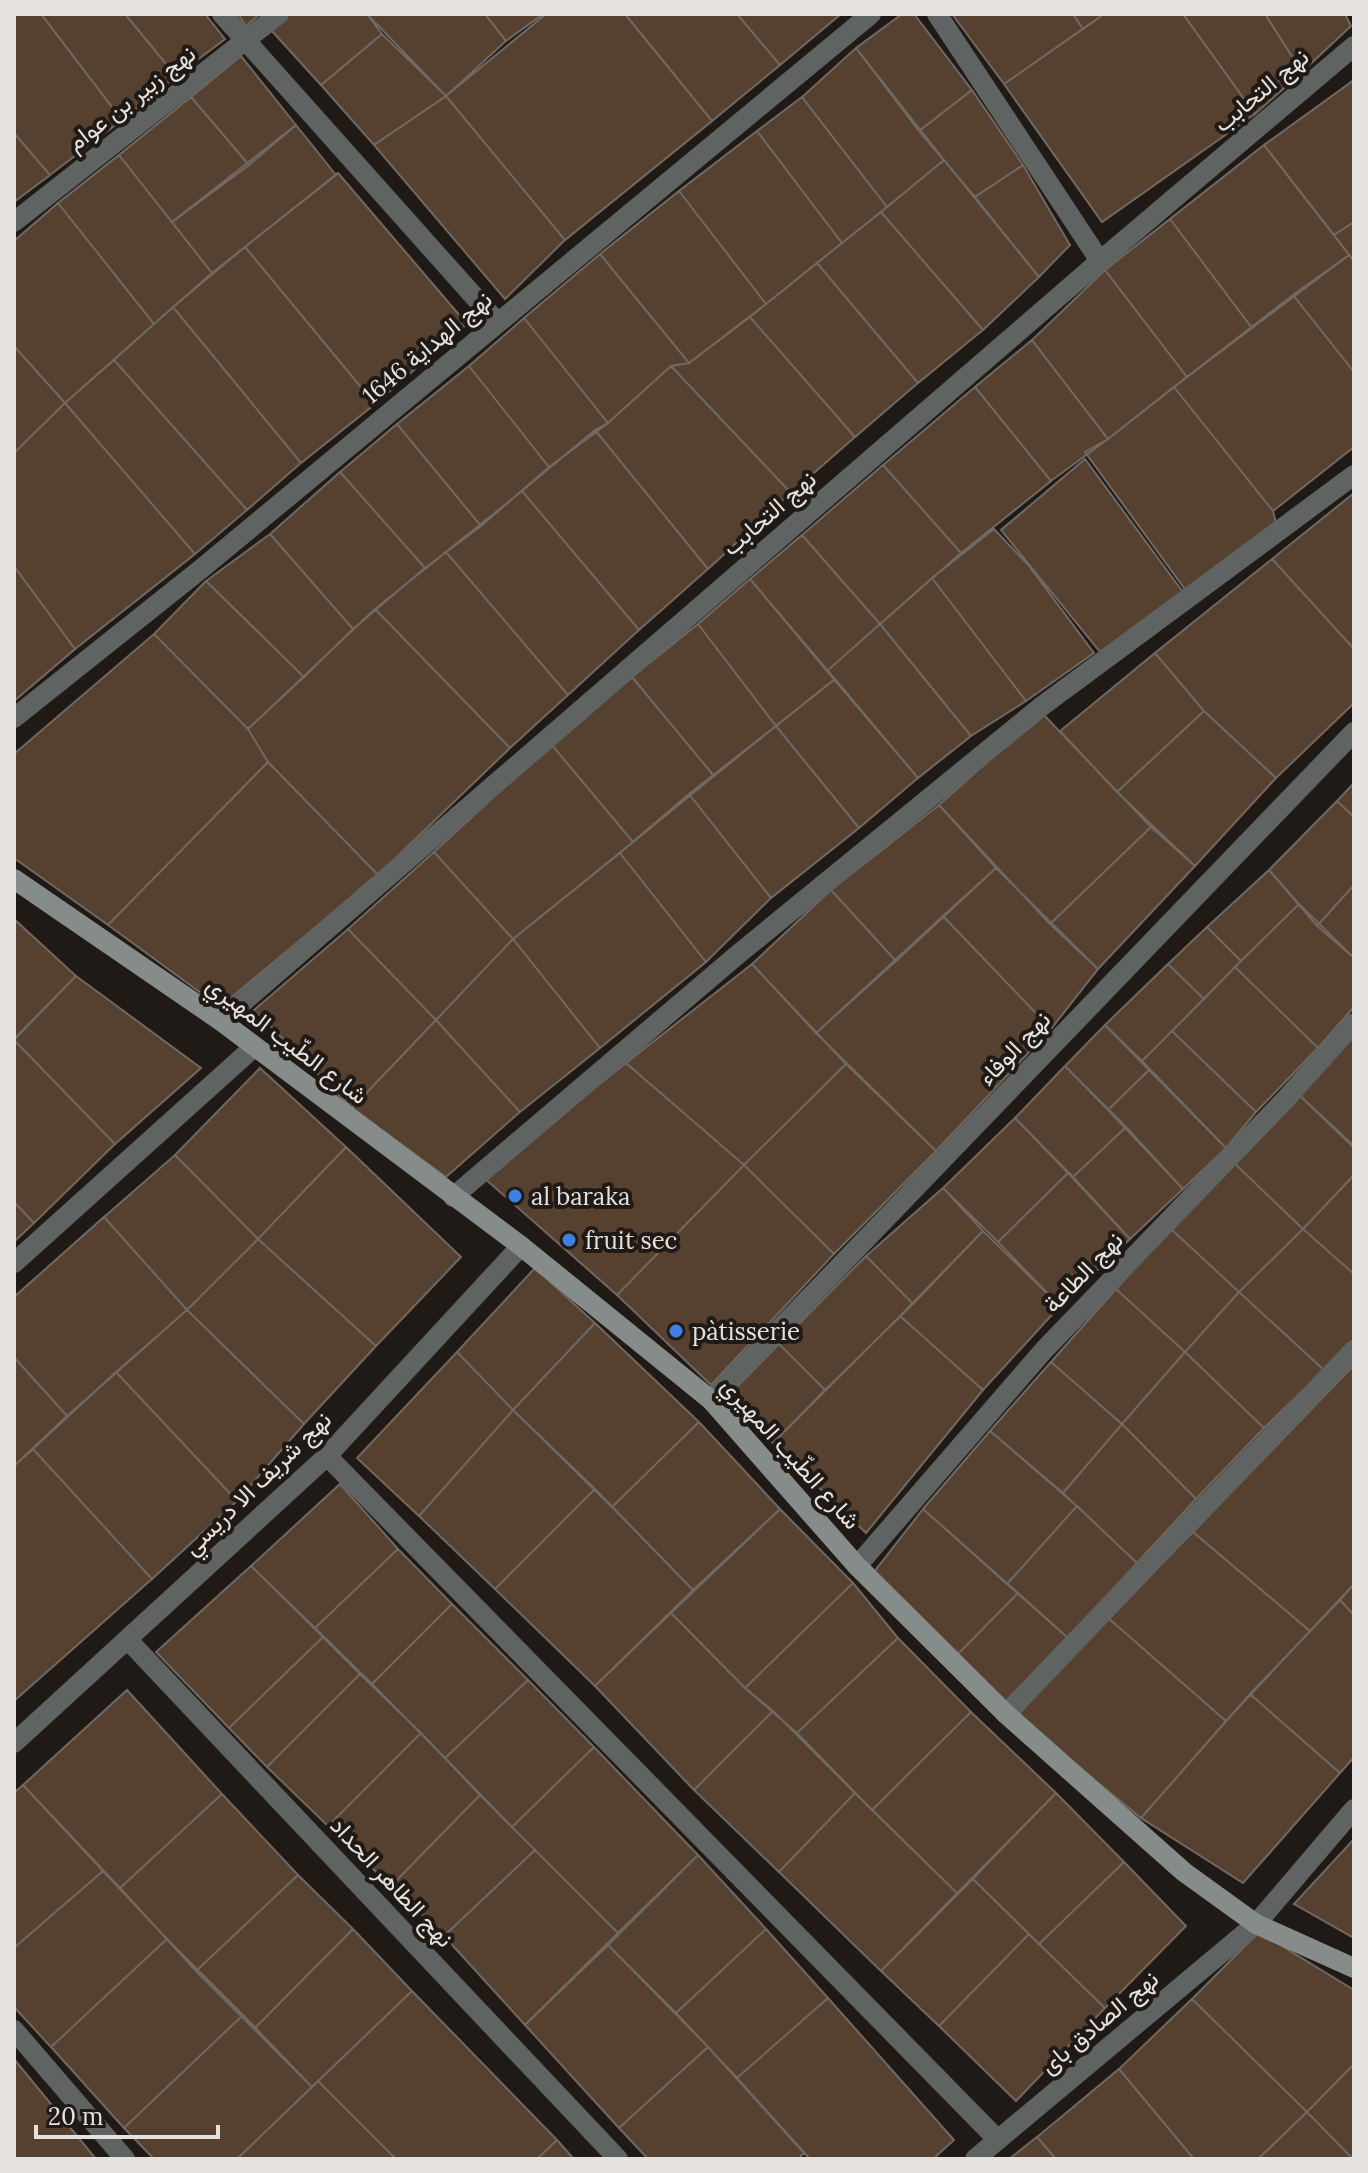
<svg xmlns="http://www.w3.org/2000/svg" width="1368" height="2173" font-family="Lora,Vazirmatn,serif">
	<style>
		.building { fill: #56402f; stroke: #706963; stroke-width: 2 }
		.lines { fill: none; stroke-linecap: round; stroke-linejoin: round }
		.street { stroke: #5f6361; stroke-width: 20 }
		.secondary { stroke: #868c89; stroke-width: 20 }
		.shop-dot { fill: #3f7fe0; stroke: #201a16; stroke-width: 3 }
		.labels { text-anchor: middle; dominant-baseline: central; stroke-width: 8; stroke-linejoin: round; paint-order: stroke }
		.street-label { font-size: 24px; fill: #e5e1de; stroke: #201a16 }
		.poi-label { font-size: 24px; fill: #e5e1de; stroke: #201a16; text-anchor: start }
	</style>
	<rect width="100%" height="100%" fill="#201a16"/>
	<!-- building -->
	<path class="building" d="M14,14H41L122,120L50,175L14,133Z
		M41,14H125L176,76L122,120Z
		M125,14H205L225,39L176,76Z
		M238,14H260L246,26Z
		M290,14H367L382,34L321,85L271,30Z
		M367,14H485L506,41L446,96Z
		M485,14H543L506,41Z
		M546,14H625L712,121L565,240L446,96Z
		M625,14H737L780,65L712,121Z
		M737,14H841L780,65Z
		M902,14H914L972,90L919,131L856,48Z
		M952,14H1073L1083,29L1004,84Z
		M1073,14H1104L1083,29Z
		M1104,14H1183L1255,114L1102,222L1004,84Z
		M1183,14H1265L1302,72L1255,114Z
		M1265,14H1345L1351,26L1302,72Z
		M382,34L446,96L374,145L321,85Z
		M856,48L944,160L887,207L802,97Z
		M241,56L296,125L249,165L191,97Z
		M1354,80V222L1334,235L1264,145Z
		M972,90L1023,165L975,197L919,131Z
		M446,96L565,240L505,299L374,145Z
		M191,97L249,165L172,222L119,155Z
		M802,97L887,207L842,243L757,131Z
		M296,125L336,175L212,273L172,222Z
		M757,131L842,243L766,304L679,191Z
		M14,133L50,175L14,202Z
		M1264,145L1349,255L1252,328L1170,219Z
		M119,155L212,273L154,324L58,203Z
		M944,160L1039,277L983,330L881,212Z
		M1023,165L1070,245L1039,277L975,197Z
		M338,173L467,324L375,404L245,247Z
		M679,191L766,304L689,363L600,254Z
		M58,203L154,324L65,403L14,346V241Z
		M881,212L983,330L918,383L817,263Z
		M1170,219L1252,328L1187,377L1105,270Z
		M1354,222V261L1334,235Z
		M245,247L375,404L301,463L173,307Z
		M600,254L689,363L671,366L608,423L524,318Z
		M1349,255L1354,261V372L1293,295Z
		M817,263L918,383L855,437L750,317Z
		M1105,270L1187,377L1108,439L1032,340Z
		M1293,295L1354,372V447L1273,511L1174,387Z
		M173,307L301,463L247,510L114,360Z
		M750,317L855,437L791,493L671,366L689,363Z
		M524,318L608,423L549,467L469,366Z
		M1032,340L1108,439L1051,481L975,387Z
		M14,346L65,403L14,453Z
		M114,360L247,510L195,554L65,403Z
		M469,366L549,467L481,526L397,424Z
		M671,366L791,493L708,569L595,430L608,423Z
		M975,387L1051,481L961,553L883,465Z
		M1174,387L1273,511L1277,527L1187,592L1085,452L1108,439Z
		M65,403L195,554L75,649L14,566V453Z
		M397,424L481,526L425,568L340,472Z
		M595,430L708,569L639,630L522,491Z
		M1085,459L1185,595L1100,652L1001,530Z
		M883,465L961,553L880,624L802,535Z
		M340,472L425,568L353,629L270,534Z
		M522,491L639,630L568,695L446,552Z
		M1354,493V649L1272,559Z
		M994,529L1029,566L1094,653L1026,701L932,578Z
		M270,534L353,629L304,677L206,581Z
		M802,535L880,624L827,671L750,579Z
		M446,552L568,695L510,748L375,609Z
		M1272,559L1354,649V703L1276,778L1204,711L1155,653Z
		M14,566L75,649L14,701Z
		M932,578L1026,701L971,736L880,624Z
		M750,579L835,679L776,726L698,624Z
		M206,581L304,677L248,729L154,634Z
		M375,609L510,748L378,875L268,762L248,729Z
		M698,624L776,726L714,776L632,677Z
		M880,624L971,736L918,778L827,671Z
		M154,634L248,729L268,762L108,925L14,858V754Z
		M1155,653L1204,711L1117,792L1060,731Z
		M632,677L714,776L633,842L551,744Z
		M835,679L918,778L859,828L776,726Z
		M1204,711L1276,778L1195,866L1117,792Z
		M1042,713L1151,827L1050,924L939,805Z
		M776,726L859,828L771,898L689,794Z
		M551,744L633,842L513,939L434,852Z
		M268,762L378,875L220,1007L108,925Z
		M1354,783V817L1337,801Z
		M689,794L771,898L706,962L620,853Z
		M1337,801L1354,817V885L1317,926L1269,870Z
		M939,805L996,868L896,961L831,890Z
		M1151,827L1195,866L1098,969L1050,924Z
		M434,852L513,939L436,1020L348,929Z
		M620,853L706,962L600,1048L513,939Z
		M996,868L1098,969L1051,1029L943,916Z
		M1269,870L1299,904L1241,961L1207,927Z
		M1354,885V958L1317,926Z
		M831,890L896,961L816,1033L752,964Z
		M1299,904L1354,958V1007L1318,1048L1235,967Z
		M943,916L1051,1029L936,1151L816,1033Z
		M14,919L76,976L14,1039Z
		M1207,927L1241,961L1204,999L1168,964Z
		M348,929L436,1020L352,1108L254,1010Z
		M513,939L600,1048L520,1112L436,1020Z
		M752,964L846,1064L744,1165L626,1063Z
		M1168,964L1204,999L1142,1061L1105,1025Z
		M1235,967L1318,1048L1256,1112L1172,1031Z
		M76,976L201,1068L115,1144L14,1040Z
		M436,1020L520,1112L446,1177L352,1108Z
		M1105,1025L1149,1070L1108,1110L1065,1066Z
		M1172,1031L1256,1112L1226,1148L1142,1061Z
		M1354,1033V1148L1297,1093Z
		M14,1040L115,1144L34,1223L14,1202Z
		M626,1063L744,1165L617,1295L483,1177Z
		M846,1064L936,1151L834,1254L744,1165Z
		M1065,1066L1126,1127L1073,1177L1015,1118Z
		M260,1068L346,1147L258,1239L175,1155Z
		M1149,1070L1226,1148L1183,1189L1108,1110Z
		M1297,1093L1354,1146V1175L1303,1229L1233,1162Z
		M1015,1118L1068,1173L998,1242L943,1188Z
		M1126,1127L1183,1189L1130,1239L1073,1177Z
		M346,1147L461,1257L376,1346L258,1239Z
		M175,1155L258,1239L187,1310L104,1217Z
		M1233,1162L1303,1229L1239,1292L1171,1229Z
		M744,1165L834,1254L711,1385L617,1295Z
		M1068,1173L1130,1239L1060,1306L998,1242Z
		M1354,1175V1274L1303,1229Z
		M943,1188L983,1231L913,1304L866,1256Z
		M14,1202L34,1223L14,1242Z
		M104,1217L187,1310L67,1416L14,1357V1297Z
		M1171,1229L1239,1292L1185,1352L1116,1289Z
		M1303,1229L1354,1274V1339L1324,1370L1239,1292Z
		M983,1231L1060,1306L983,1390L900,1316Z
		M258,1239L376,1346L304,1424L187,1310Z
		M866,1256L913,1304L825,1390L779,1344Z
		M535,1268L595,1323L513,1410L457,1352Z
		M1116,1289L1185,1352L1122,1424L1051,1362Z
		M1239,1292L1324,1370L1264,1428L1185,1352Z
		M187,1310L304,1424L237,1501L116,1372Z
		M900,1316L983,1390L866,1533L773,1443Z
		M595,1323L699,1422L612,1507L513,1410Z
		M779,1344L825,1390L773,1443L726,1398Z
		M457,1352L513,1410L419,1516L357,1458Z
		M1185,1352L1264,1428L1196,1499L1122,1424Z
		M14,1357L67,1416L14,1466Z
		M1051,1362L1122,1424L1063,1493L990,1431Z
		M1354,1365V1584L1310,1631L1193,1532Z
		M116,1372L237,1501L152,1579L33,1449Z
		M513,1410L595,1489L495,1589L419,1516Z
		M699,1422L780,1509L693,1590L612,1507Z
		M1122,1424L1196,1499L1137,1563L1063,1493Z
		M990,1431L1077,1506L1007,1584L923,1509Z
		M33,1449L152,1579L14,1701V1466Z
		M340,1484L398,1549L315,1628L251,1566Z
		M595,1489L693,1590L595,1686L495,1589Z
		M1077,1506L1137,1563L1068,1638L1007,1584Z
		M780,1509L853,1583L745,1688L671,1613Z
		M923,1509L1018,1593L956,1656L874,1572Z
		M1193,1532L1310,1631L1226,1721L1107,1617Z
		M398,1549L452,1604L372,1684L315,1628Z
		M251,1566L323,1637L229,1728L156,1652Z
		M853,1583L898,1638L797,1733L745,1688Z
		M1354,1584V1615L1340,1600Z
		M1018,1593L1068,1638L1004,1703L956,1656Z
		M1340,1600L1354,1615V1757L1340,1773L1250,1694Z
		M452,1604L528,1680L445,1758L372,1684Z
		M671,1613L745,1688L773,1711L694,1790L595,1686Z
		M1107,1617L1226,1721L1141,1818L1017,1716Z
		M323,1637L360,1674L267,1767L229,1728Z
		M898,1638L971,1712L872,1810L797,1733Z
		M360,1674L421,1733L328,1826L267,1767Z
		M528,1680L594,1747L512,1827L445,1758Z
		M127,1690L222,1794L120,1888L23,1785Z
		M1250,1694L1340,1773L1243,1883L1141,1818Z
		M773,1711L855,1793L779,1872L694,1790Z
		M971,1712L1056,1793L958,1894L872,1810Z
		M421,1733L480,1795L391,1886L328,1826Z
		M594,1747L698,1855L618,1933L512,1827Z
		M23,1785L103,1871L14,1948V1793Z
		M855,1793L958,1894L881,1971L779,1872Z
		M1056,1793L1124,1862L1039,1944L972,1878Z
		M222,1794L298,1875L196,1971L120,1888Z
		M480,1795L535,1850L444,1936L391,1886Z
		M1354,1839V1938L1294,1904Z
		M535,1850L618,1933L525,2025L444,1936Z
		M698,1855L766,1929L676,2013L608,1945Z
		M1124,1862L1186,1926L1105,2008L1039,1944Z
		M103,1871L167,1939L51,2047L14,2007V1948Z
		M298,1875L353,1929L254,2029L196,1971Z
		M972,1878L1029,1934L939,2026L881,1971Z
		M353,1929L412,1991L312,2087L254,2029Z
		M766,1929L828,1998L737,2078L676,2013Z
		M1259,1932L1354,1990V2064L1307,2112L1192,1999Z
		M1029,1934L1105,2008L1016,2101L939,2026Z
		M167,1939L243,2015L124,2128L51,2047Z
		M608,1945L708,2047L619,2128L525,2025Z
		M412,1991L557,2140L537,2159H396L318,2081Z
		M828,1998L954,2140L933,2159H810L737,2078Z
		M1192,1999L1307,2112L1258,2159H1194L1119,2069Z
		M243,2015L312,2087L237,2159H154L124,2128Z
		M708,2047L804,2153L798,2159H648L619,2128Z
		M14,2059L96,2159H14Z
		M1354,2064V2159H1353L1307,2112Z
		M1119,2069L1194,2159H1056L1037,2137Z
		M318,2081L396,2159H237L312,2087Z
		M1307,2112L1353,2159H1258Z
		M1037,2137L1056,2159H1009Z
		M557,2140L574,2159H537Z"/>
	<g class="lines">
		<!-- street -->
		<path class="street" d="M222,14L497,322
			M937,14L1100,261
			M14,222L279,14
			M14,718L201,569L871,14
			M221,1021L1100,261L1354,46
			M453,1197L736,956L1042,706L1354,475
			M14,1263L254,1047
			M711,1400L1354,732
			M327,1456L998,2140
			M857,1566L1044,1350L1284,1101L1354,1023
			M128,1640L618,2159
			M1006,1714L1354,1350
			M14,1743L327,1456L521,1246
			M14,2030L125,2159
			M975,2159L1256,1924L1354,1809"/>
		<!-- secondary -->
		<path class="secondary" d="M14,879L221,1021L521,1246L711,1400L857,1566L1006,1714L1184,1872L1256,1924L1354,1968"/>
	</g>
	<!-- markers -->
	<g class="shop-dot">
		<circle cx="515" cy="1196" r="8"/>
		<circle cx="569" cy="1240" r="8"/>
		<circle cx="676" cy="1331" r="8"/>
	</g>
	<g class="labels">
		<!-- street labels -->
		<g class="street-label">
			<text transform="translate(1261 90) rotate(-40)">نهج التحابب</text>
			<text transform="translate(131 98) rotate(-38)">نهج زبير بن عوام</text>
			<text transform="translate(427 347) rotate(-40)">نهج الهداية 1646</text>
			<text transform="translate(769 513) rotate(-41)">نهج التحابب</text>
			<text transform="translate(287 1040) rotate(37)">شارع الطّيب المهيري</text>
			<text transform="translate(1014 1048) rotate(-46)">نهج الوفاء</text>
			<text transform="translate(1083 1272) rotate(-46)">نهج الطاعة</text>
			<text transform="translate(791 1453) rotate(48)">شارع الطّيب المهيري</text>
			<text transform="translate(257 1483) rotate(-44)">نهج شريف الا دريسي</text>
			<text transform="translate(392 1882) rotate(47)">نهج الطاهر الحداد</text>
			<text transform="translate(1099 2022) rotate(-40)">نهج الصادق باى</text>
		</g>
		<!-- poi labels -->
		<g class="poi-label">
			<text x="531" y="1196">al baraka</text>
			<text x="585" y="1240">fruit sec</text>
			<text x="692" y="1331">pàtisserie</text>
		</g>
	</g>
	<!-- border -->
	<rect width="1368" height="2173" fill="none" stroke="#e5e1de" stroke-width="32"/>
	<!-- scale -->
	<path d="M36 2125v12h182v-12" fill="none" stroke="#e5e1de" stroke-width="4"/>
	<text x="48" y="2125" font-size="24" fill="#e5e1de" stroke="#201a16" stroke-width="6" paint-order="stroke">20 m</text>
</svg>
